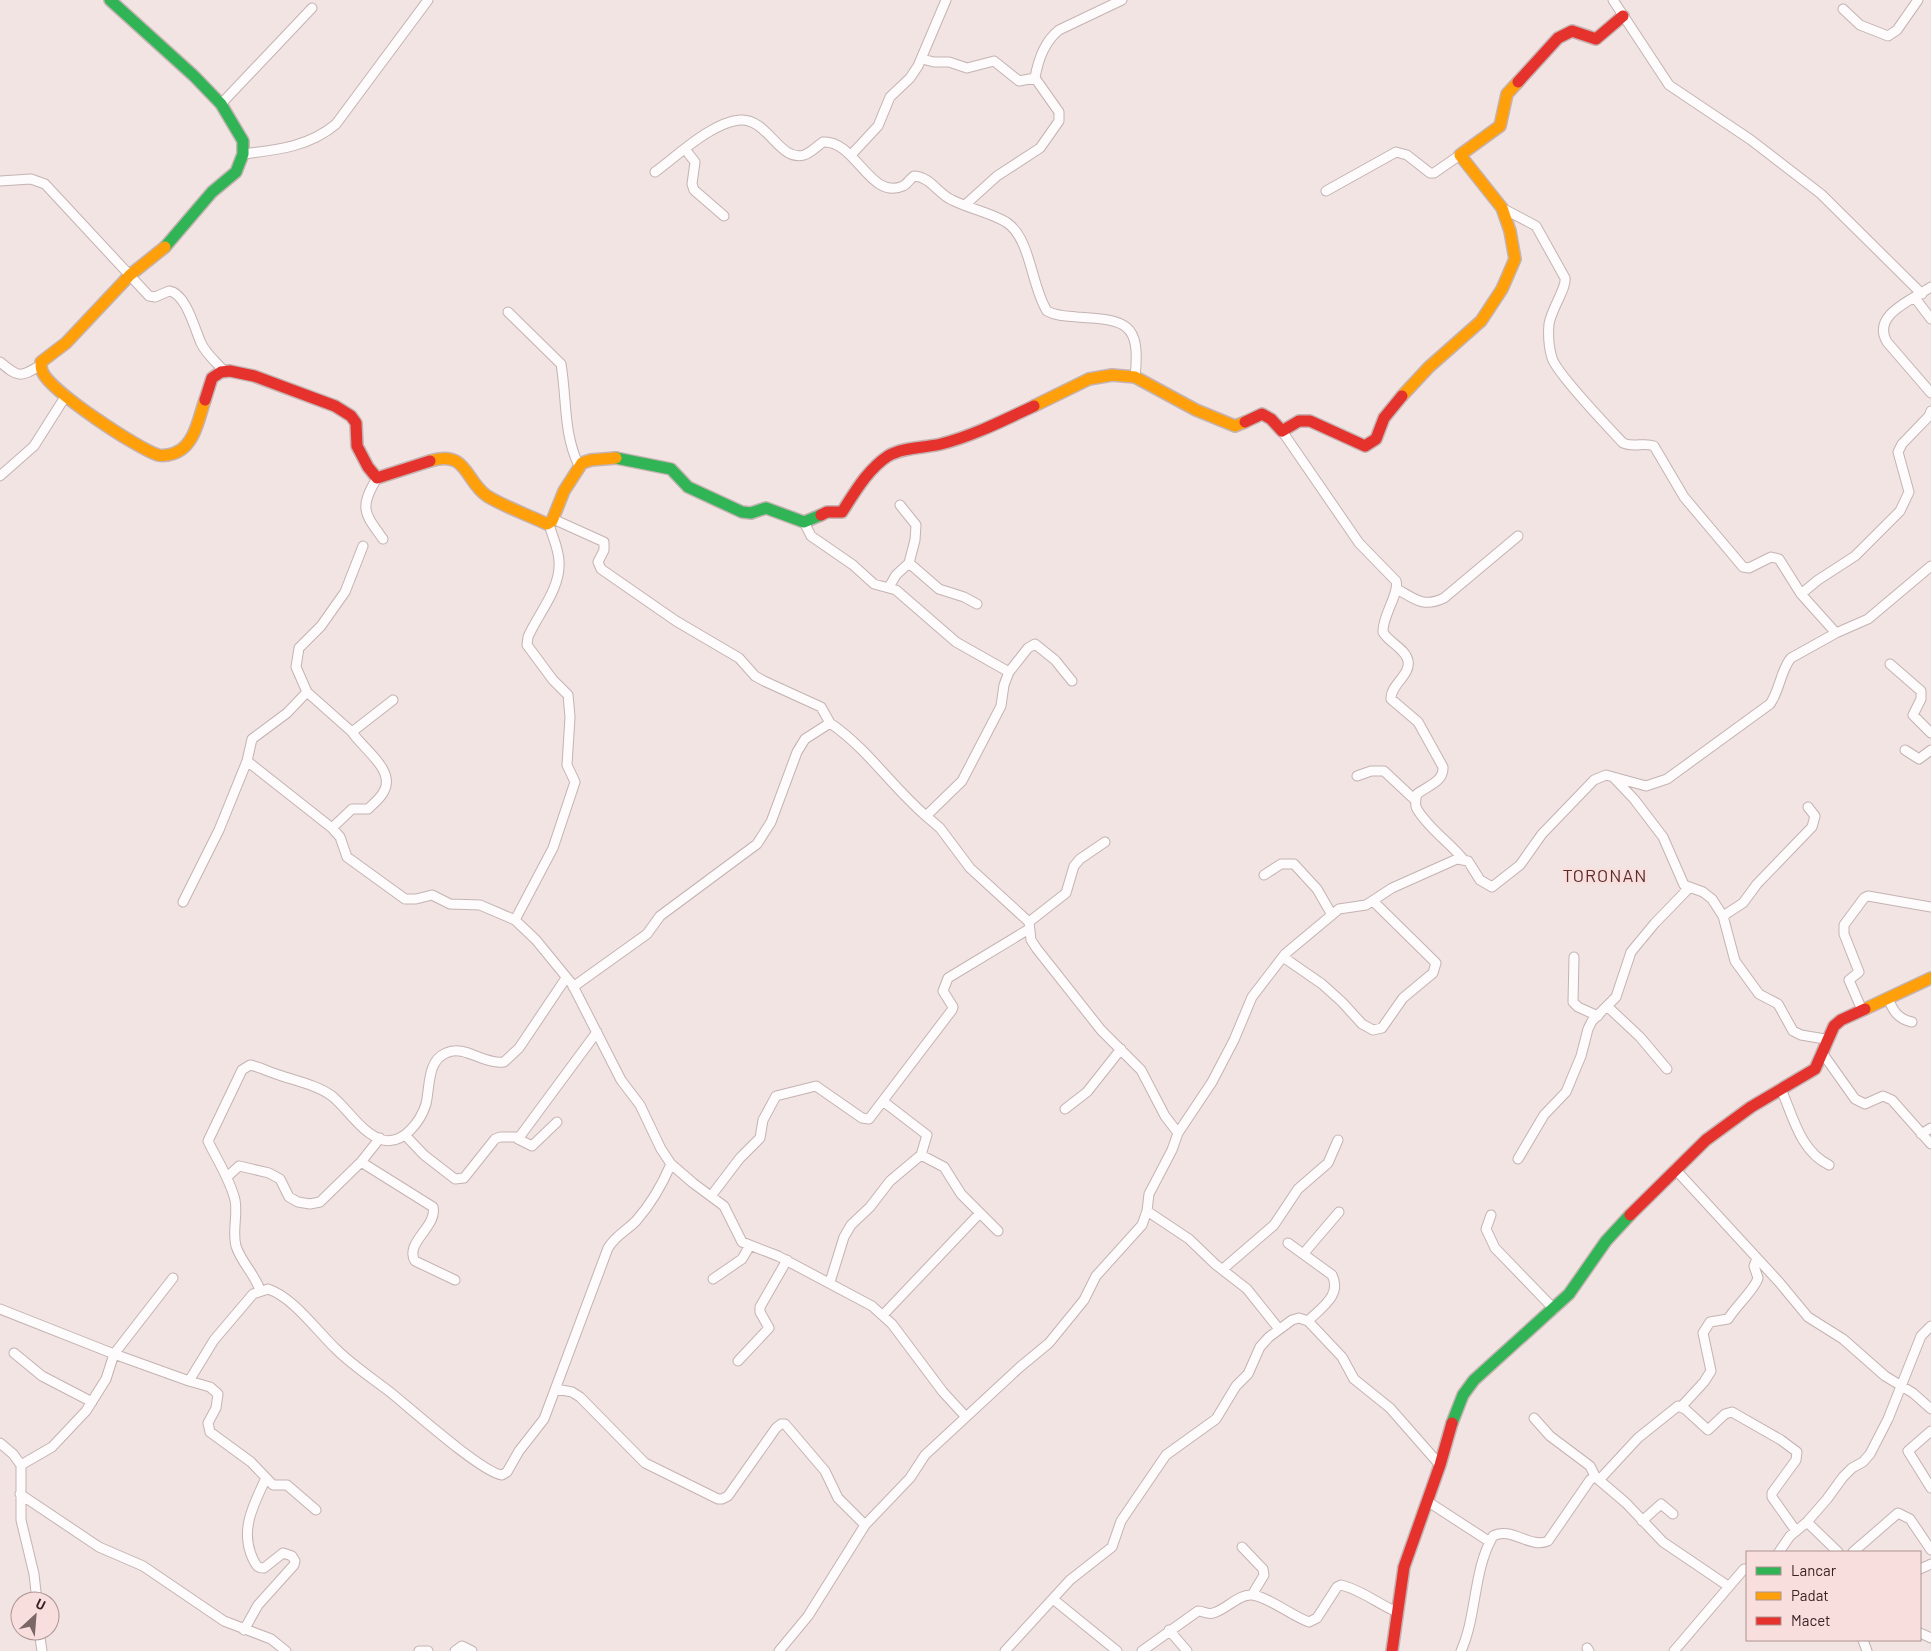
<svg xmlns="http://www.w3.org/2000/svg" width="1931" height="1651" font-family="Barlow,sans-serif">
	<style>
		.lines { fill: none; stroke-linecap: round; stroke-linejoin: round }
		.street-casing { stroke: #c4b3b2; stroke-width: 11 }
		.fast-casing { stroke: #c4b3b2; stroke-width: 14 }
		.slow-casing { stroke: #c4b3b2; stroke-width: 14 }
		.jam-casing { stroke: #c4b3b2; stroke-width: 14 }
		.street { stroke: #fdfbfb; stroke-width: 9 }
		.fast { stroke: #30b455; stroke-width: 11 }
		.slow { stroke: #ff9f0a; stroke-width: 11 }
		.jam { stroke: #e5322d; stroke-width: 11 }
		.labels { text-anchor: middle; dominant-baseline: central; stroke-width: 5; stroke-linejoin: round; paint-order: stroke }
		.quarter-label { font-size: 18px; letter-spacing: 1px; fill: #5a2b2a; stroke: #f8dfdd }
	</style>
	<rect width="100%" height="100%" fill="#f2e4e3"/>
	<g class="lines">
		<!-- street casing -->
		<g class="street-casing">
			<path id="street" d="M1613,0L1669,85L1751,140L1821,194L1922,294
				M1843,9L1860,25L1888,36L1897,30L1918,0
				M922,59L934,62H949L967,68L994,61L1019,81L1035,78
				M221,104L312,8
				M685,149L695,162L692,184L694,190L724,216
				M243,154C276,150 309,147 336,124L428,0
				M851,155L878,126L890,97L910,78L918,66L946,0
				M655,172C677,156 712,122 740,120C768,118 779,162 804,155C811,153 817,146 823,142C856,140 870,201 903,186C907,184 910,179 914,176C931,177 938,194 952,200C970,209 989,212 1006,222C1031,238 1031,286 1047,311C1056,316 1066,316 1077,317C1126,320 1141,322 1135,377
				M0,181L31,179L45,184L149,296L155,297L169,291C186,293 195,330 201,343C206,354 217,363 224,371
				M1326,191L1396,152L1407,155L1430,173H1434L1460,155
				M965,205L997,176L1040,148L1059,121V112L1035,78C1038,60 1044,42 1059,30L1122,0
				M1502,208L1536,226L1565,278C1567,287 1551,310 1549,324C1548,335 1549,348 1552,358C1557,374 1609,428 1623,443C1634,448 1644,442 1654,446L1684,497L1743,567L1749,568L1771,557L1779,559L1801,594L1836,633
				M1931,287C1912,300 1871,315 1887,342L1931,393
				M1915,298L1931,319
				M508,312L561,364C567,399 563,433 579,466
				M0,362C18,377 20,378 39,366
				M1282,431L1359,543L1396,581C1400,593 1382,616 1383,632C1388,642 1406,649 1408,661C1411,675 1390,685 1391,699L1418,722L1443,767C1444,782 1427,786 1417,794C1416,799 1414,804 1417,809C1428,828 1449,842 1463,859
				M0,476L34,446L65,397
				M377,478C359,508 364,513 383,539
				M553,519L604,542V550L598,562L601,569L676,621L739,658L755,676L764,681L821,707L830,723
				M549,524C552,536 559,549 559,562C561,588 538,614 528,637L527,645L553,680L568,695L570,717L567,765L575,782L553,848L515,920L536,940L572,984L621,1080L640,1105L661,1149L671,1164L693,1183L724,1206L742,1242L778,1256L872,1306L892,1324L943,1392L966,1417
				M909,563L939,589L964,597L977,604
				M889,587L896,575L909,563L915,540L916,525L900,505
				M1397,589C1415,599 1423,608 1444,598L1518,536
				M1801,594L1818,580L1855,556L1900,511L1909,492L1898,452L1902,444L1929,416L1931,411
				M1890,664L1921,691V699L1913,715L1931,733
				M1009,672L1028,648L1035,644L1055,660L1072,681
				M307,692L296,667L299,648L321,626L345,592L363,546
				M1905,750L1919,759L1931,750
				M247,761L332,828L340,837L347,857L405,899H416L432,895L450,904L480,905L515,920
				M1357,776L1371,771H1384L1415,800
				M1614,778L1634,799L1663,837L1684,885L1703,892L1712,899L1723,916L1735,961L1759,994L1778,1004L1793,1031L1801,1035L1825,1039
				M926,816L940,828L970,868L1029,922L1031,940L1037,949L1101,1030L1141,1070L1165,1116L1178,1133
				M332,828L352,809H368C373,804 381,798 384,791C396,770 361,747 352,732
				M1264,875L1281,864H1294L1317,889L1332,915
				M183,902L219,830L247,761L252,739L287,713L307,692L352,732L393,700
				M1723,916L1743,903L1757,884L1812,827L1815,816L1808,807
				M1029,922L1066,893L1074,866L1080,859L1105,842
				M1283,957L1322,984L1342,1002L1362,1024L1373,1030L1382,1028L1403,998L1433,973L1436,963L1373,901
				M1574,957L1573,1002L1578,1007L1598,1016
				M573,987L647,934L660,916L757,844L771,822L797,752L805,739L830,723C868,749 892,787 926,816L962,781L1001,706L1004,685L1009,672L956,642L896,590L874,584L853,565L811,536L804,522
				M1888,998C1893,1011 1898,1019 1912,1022
				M1608,1007L1640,1037L1667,1069
				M1862,1010L1849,980L1859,972L1844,934V925L1864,898L1868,896L1931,907
				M1823,1054L1855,1099L1865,1104L1883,1096L1892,1100L1931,1144
				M1781,1089C1793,1116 1800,1151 1829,1165
				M884,1102L927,1135L921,1155
				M1065,1109L1087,1092L1121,1049
				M557,1122L532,1146L518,1139L597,1032
				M1921,1134L1931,1128
				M405,1135L424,1155L455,1179L464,1178L495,1139L500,1137H517
				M1518,1159L1544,1115L1566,1092L1581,1056L1588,1029L1592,1021L1616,997L1631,952L1655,923L1689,888
				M361,1162L433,1207C438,1226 404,1243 415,1261L455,1280
				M1675,1169L1779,1282L1808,1317L1843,1339L1885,1376L1913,1393L1931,1409
				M227,1177L239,1166L269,1173L280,1179L289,1197L298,1202L310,1204L320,1202L361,1162L380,1138
				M711,1196L740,1158L760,1138L763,1120L776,1096L816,1086L862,1118L869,1119L952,1010L953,1007L943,991L948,978L1029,929
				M1147,1211L1189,1239L1215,1264L1247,1289L1279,1329
				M1491,1215L1486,1229L1495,1248L1554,1309
				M1288,1243L1332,1275C1342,1295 1322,1307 1308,1321
				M1304,1253L1339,1212
				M1223,1269L1274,1225L1298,1189L1328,1163L1338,1140
				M713,1279L742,1259L749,1247
				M830,1282L844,1237L851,1225L870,1207L890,1181L921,1155L944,1167L961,1194L998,1231
				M260,1290C254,1273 241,1262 236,1246C232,1231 238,1215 235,1200C230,1179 217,1160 208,1141L242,1070L250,1065C260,1067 269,1072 279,1075C296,1081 317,1085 332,1096C348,1109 362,1134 383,1140C404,1145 421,1120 426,1104C430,1087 427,1061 446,1053C464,1044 484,1065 504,1062L519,1048L566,978
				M0,1309L114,1354L189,1381L214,1340L253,1294L268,1289C293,1297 317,1331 336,1349C352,1365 372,1378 390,1392C410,1408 481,1472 502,1475L507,1472L519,1451L544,1419L608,1248C615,1236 626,1231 636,1221C651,1204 662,1185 671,1164
				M883,1315L979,1214
				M14,1353L42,1376L92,1402
				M738,1361L769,1328L760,1312V1307L787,1260
				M189,1381L210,1387L218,1394L216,1408L208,1423L210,1432L251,1462L273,1485H287L316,1510
				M556,1389L572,1392L580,1397L645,1463L718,1499H722L728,1496L776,1428L781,1424H785L825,1471L838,1498L865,1525
				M1681,1407L1704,1382L1711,1371L1703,1333L1710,1322L1728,1319C1736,1306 1755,1289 1758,1278L1754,1266L1757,1258
				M1534,1418L1550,1436L1590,1466L1596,1478
				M1931,1431L1908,1451L1931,1488
				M0,1443L13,1454L21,1465V1520L34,1574L37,1601
				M21,1465L52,1447L86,1411L106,1379L114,1354L173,1278
				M1599,1480L1626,1503L1663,1542L1728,1586
				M20,1494L99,1547L143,1566L224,1621L271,1639L286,1651
				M1427,1501L1490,1542
				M1642,1521L1661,1504L1673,1514
				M1807,1522L1838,1552
				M1242,1547L1263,1569L1264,1575L1252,1595
				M1779,1552L1790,1536L1807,1522L1827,1499L1843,1477L1852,1468L1863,1462L1870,1454L1888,1419L1921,1336L1931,1326
				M1853,1552L1898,1513L1910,1519L1931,1550
				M1920,1569L1931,1564
				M1053,1599L1117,1651
				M244,1630L258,1605L294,1565L295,1561L292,1556L283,1553L264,1568C257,1568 256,1565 253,1559C239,1530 254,1504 266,1478
				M1169,1630L1187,1651
				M39,1631L42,1651
				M1920,1633L1931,1638
				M1863,1640L1867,1651
				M1587,1648L1589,1651
				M419,1651H428
				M455,1651L462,1646L472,1651
				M779,1651L808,1616L865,1525L910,1478L925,1455L1020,1367L1049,1343L1084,1300L1096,1276L1142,1225L1147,1211L1149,1194L1172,1150L1178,1133L1212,1082L1234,1040L1252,997L1285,954L1339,909L1366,905L1392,888L1457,859L1468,861L1480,880L1492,887L1520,865L1542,834L1594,780L1606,775L1646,786L1667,779L1770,704C1780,690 1781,669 1791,658L1836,633L1868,619L1931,566
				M1005,1651L1070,1580L1112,1547L1121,1521L1166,1455L1216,1419L1236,1386L1248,1374L1260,1347L1269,1337L1292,1320L1299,1318L1308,1321L1342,1357L1354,1379L1390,1408L1440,1465
				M1142,1651L1198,1611C1203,1611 1208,1615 1213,1613C1226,1610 1238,1594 1252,1595C1267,1596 1292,1616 1309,1622L1317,1618L1337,1587L1341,1585C1362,1590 1378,1604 1397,1612
				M1461,1651C1477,1616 1473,1570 1493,1536C1511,1526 1530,1549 1548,1541L1590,1480L1594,1477L1599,1480L1601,1478L1638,1438L1678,1406L1685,1409L1708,1430L1725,1414L1732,1412L1781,1440L1797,1452L1796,1460L1772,1493V1497L1796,1531
				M1674,1651L1744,1569H1747"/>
		</g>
		<!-- fast casing -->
		<g class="fast-casing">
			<path id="fast" d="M110,0L194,76L221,104L243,141V154L236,172L212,192L165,247
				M616,458L671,469L688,487L742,512L751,513L766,508L804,522L821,515
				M1452,1423L1463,1395L1474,1380L1569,1294L1606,1241L1630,1215"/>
		</g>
		<!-- slow casing -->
		<g class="slow-casing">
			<path id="slow" d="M165,247L130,275L66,343L41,362C41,365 41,370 43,373C52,392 138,449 158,455C163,456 172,455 177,452C195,444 199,417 205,400
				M1402,396L1429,367L1481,321L1502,289L1515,259L1510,231L1502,208L1460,155L1500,126L1507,94L1518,82
				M1034,406L1089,379L1112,375L1135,377L1196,410L1235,426L1245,422
				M430,461C467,449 465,481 487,496C505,507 528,515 547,524L552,521L564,491L582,463L591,460L616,458
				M1865,1009L1931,978"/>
		</g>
		<!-- jam casing -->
		<g class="jam-casing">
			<path id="jam" d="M1518,82L1558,38L1572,31L1596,39L1623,16
				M205,400L212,378L221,372L230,371L254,376L335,406L351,416L356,423L357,446L368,467L377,478L430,461
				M1245,422L1262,414L1271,419L1282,431L1299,421H1310L1365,446L1376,439L1384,418L1402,396
				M821,515L827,512H842C855,492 868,469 888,456C903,447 925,448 941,444C973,436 1004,420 1034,406
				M1630,1215L1706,1140L1751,1107L1815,1069L1834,1026L1841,1020L1865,1009
				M1392,1651L1404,1567L1440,1465L1452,1423"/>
		</g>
		<!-- street -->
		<use href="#street" class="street"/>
		<!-- fast -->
		<use href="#fast" class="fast"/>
		<!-- slow -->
		<use href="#slow" class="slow"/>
		<!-- jam -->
		<use href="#jam" class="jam"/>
	</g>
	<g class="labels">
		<!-- quarter labels -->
		<g class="quarter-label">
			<text x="1605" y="875">TORONAN</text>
		</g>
	</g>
	<!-- legend -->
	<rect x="1746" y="1551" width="175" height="90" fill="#f8dfdd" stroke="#ac9492"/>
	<rect x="1756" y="1567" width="25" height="8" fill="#30b455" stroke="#ac9492"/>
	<text x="1791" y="1576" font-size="15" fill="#392322">Lancar</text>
	<rect x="1756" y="1592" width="25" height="8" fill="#ff9f0a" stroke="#ac9492"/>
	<text x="1791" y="1601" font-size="15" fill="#392322">Padat</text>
	<rect x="1756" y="1617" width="25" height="8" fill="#e5322d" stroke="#ac9492"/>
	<text x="1791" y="1626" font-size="15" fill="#392322">Macet</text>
	<!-- north arrow -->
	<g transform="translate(35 1616) rotate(26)"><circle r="24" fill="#f8dfdd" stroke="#ac9492"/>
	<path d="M0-4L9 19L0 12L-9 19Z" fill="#7a6766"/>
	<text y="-8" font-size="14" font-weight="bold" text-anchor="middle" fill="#392322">U</text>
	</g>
</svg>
